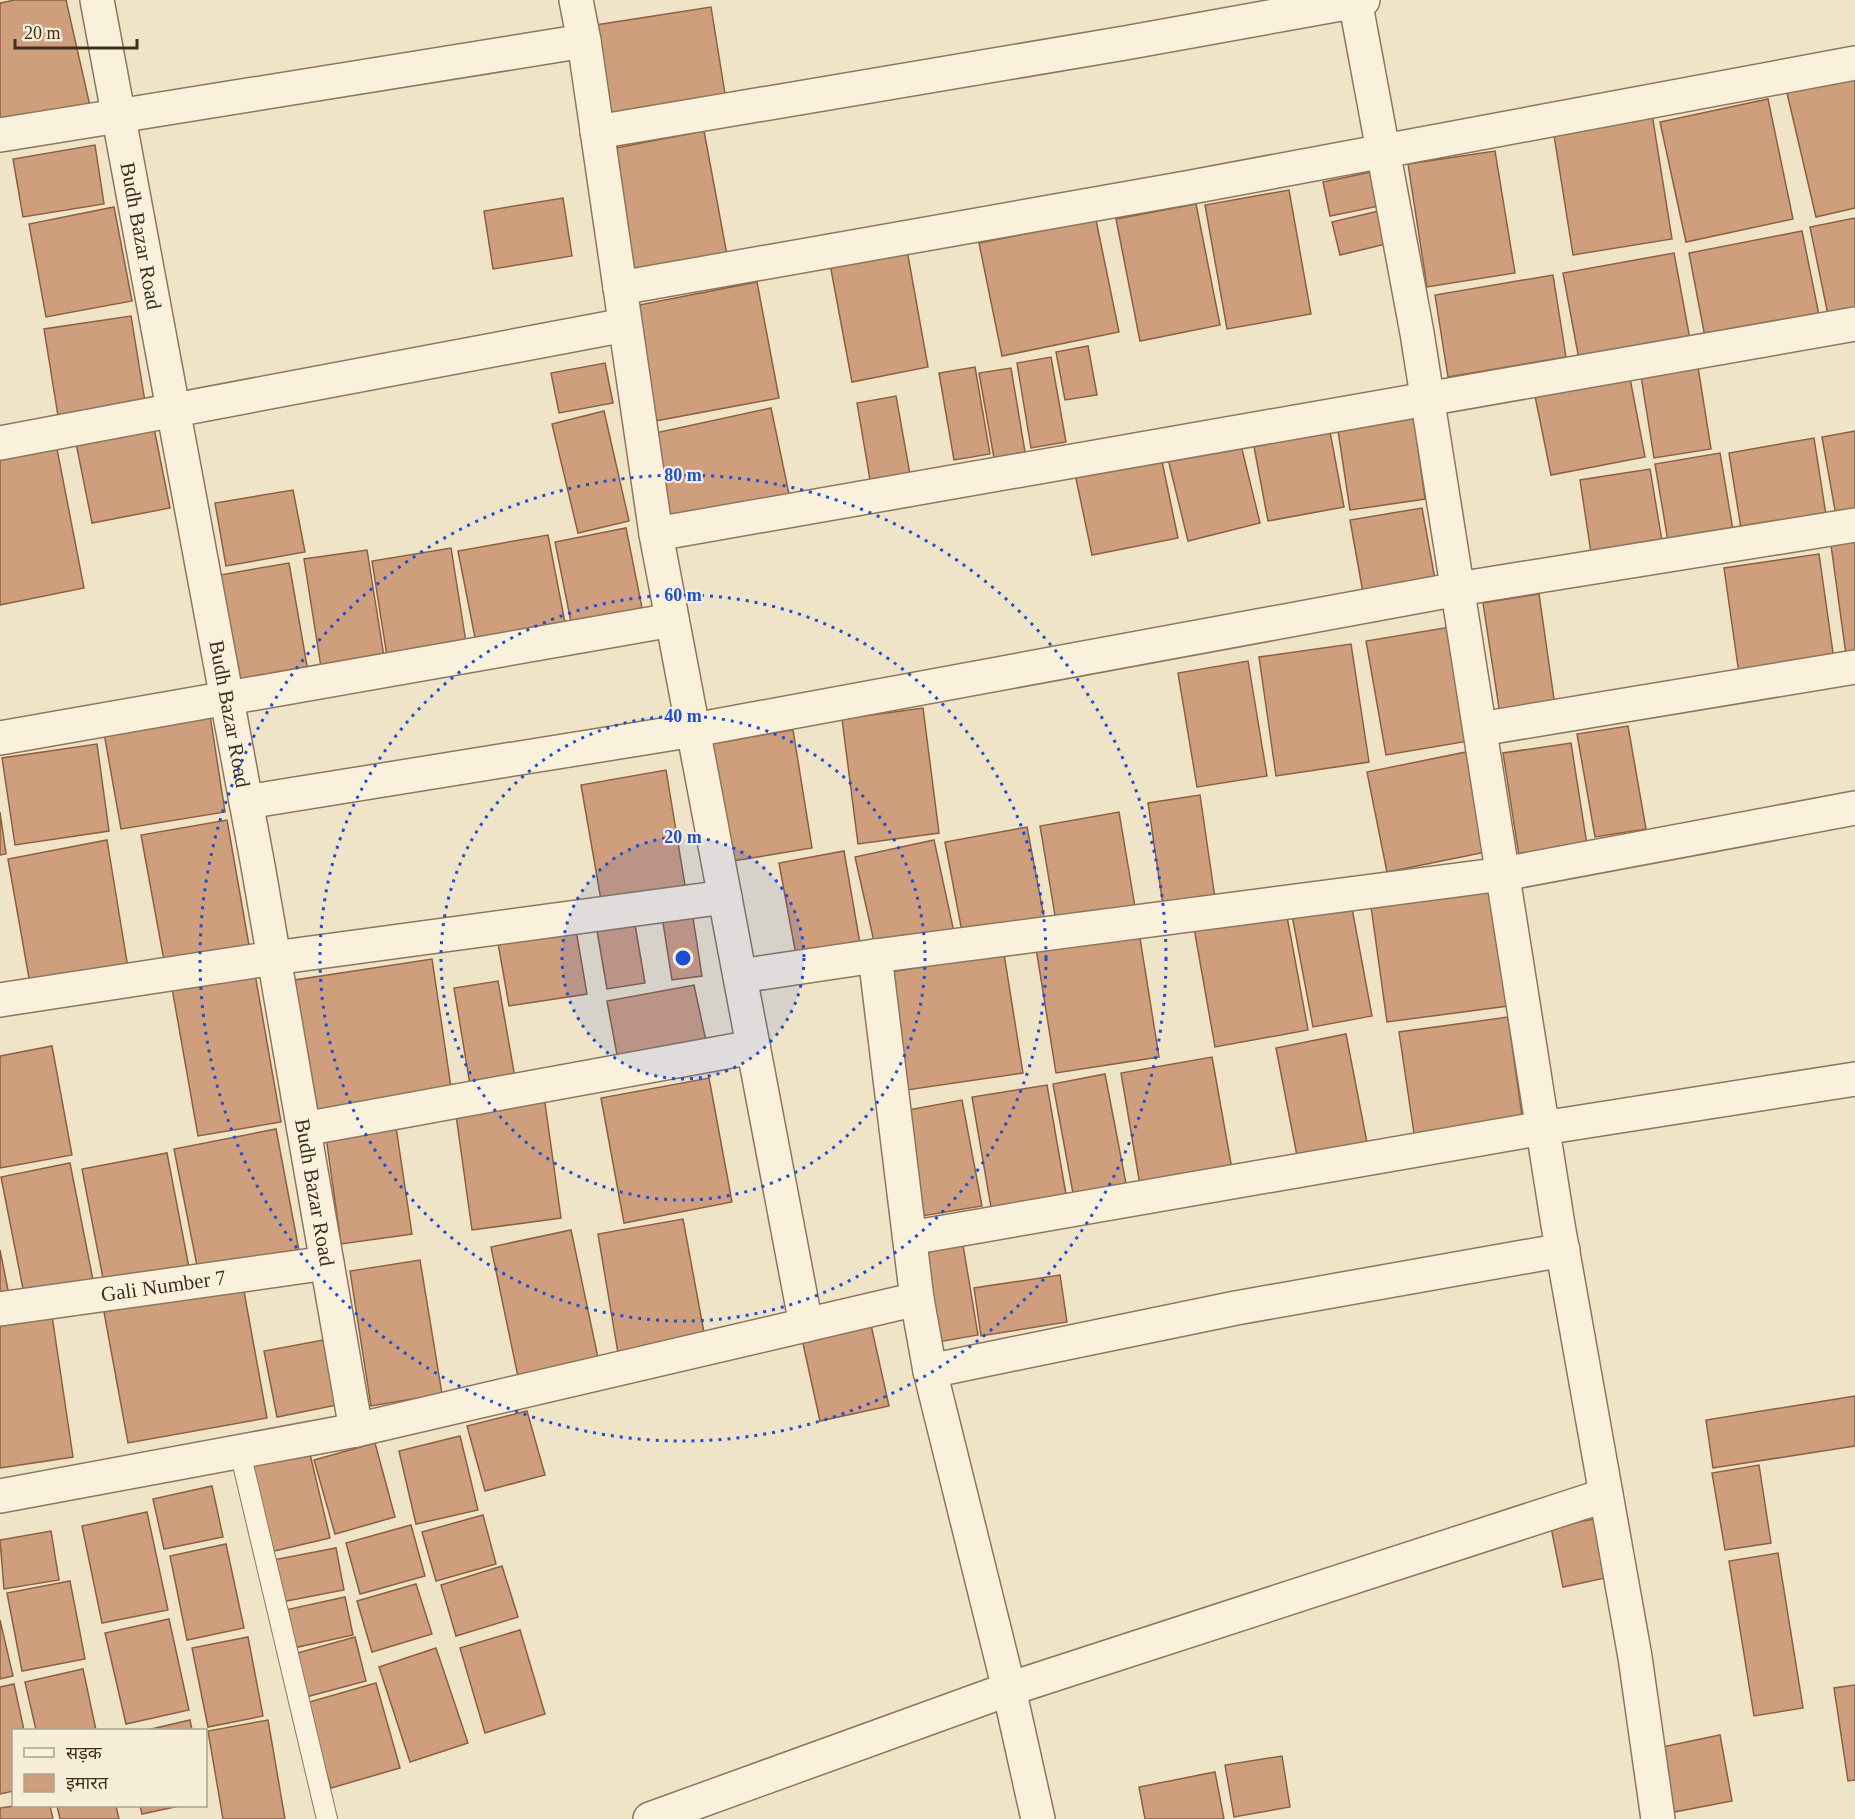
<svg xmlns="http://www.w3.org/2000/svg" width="1855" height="1819" font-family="'Times New Roman','Noto Sans Devanagari',serif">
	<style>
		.building { fill: #cf9f7d; stroke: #8d5f41; stroke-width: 1.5 }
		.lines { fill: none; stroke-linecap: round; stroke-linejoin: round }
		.lane-casing { stroke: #8d765c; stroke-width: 22 }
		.street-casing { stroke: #8d765c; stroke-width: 36 }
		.lane { stroke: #faf1dc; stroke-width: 20 }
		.street { stroke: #faf1dc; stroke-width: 33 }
		.ring { fill: none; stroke: #1d4ed8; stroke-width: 3; stroke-dasharray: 3 6 }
		.labels { text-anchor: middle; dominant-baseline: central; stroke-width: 4.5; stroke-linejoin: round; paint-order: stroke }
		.street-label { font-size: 21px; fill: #3d2e20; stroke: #f7eed8 }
		.centre { fill: #1d4ed8; stroke: #f7eed8; stroke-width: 3 }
		.ring-label { font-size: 18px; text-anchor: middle; font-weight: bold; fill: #1d4ed8; stroke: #f7eed8; stroke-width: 4.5; stroke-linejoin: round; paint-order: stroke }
	</style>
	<rect width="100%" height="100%" fill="#f0e4c8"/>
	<!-- building -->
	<path class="building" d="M15,0H66L90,106L0,126V3Z
		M711,7L727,106L598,126L583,27Z
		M1855,77V208L1816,217L1787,93Z
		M1768,99L1793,219L1686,242L1660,122Z
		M1652,114L1672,239L1573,255L1553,129Z
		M704,131L727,255L621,274L600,151Z
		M95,145L104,204L23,217L13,159Z
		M1495,151L1515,273L1427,287L1408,164Z
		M1376,171L1384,205L1330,216L1323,182Z
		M1289,190L1311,314L1227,329L1205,205Z
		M563,198L572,256L493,269L484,211Z
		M1196,204L1220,325L1140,341L1116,219Z
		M114,207L132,301L46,317L29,224Z
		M1383,210L1390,243L1340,255L1332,222Z
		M1855,218V310L1828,315L1810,227Z
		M1096,220L1119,332L1002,356L979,243Z
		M1802,231L1819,315L1705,337L1689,253Z
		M907,250L928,367L852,382L830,264Z
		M1674,253L1691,345L1580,365L1563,273Z
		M1553,275L1566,357L1448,377L1435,295Z
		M757,282L779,398L644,423L624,308Z
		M131,316L146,408L59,422L44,329Z
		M1088,346L1097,395L1065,400L1056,352Z
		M1051,357L1066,442L1031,448L1017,363Z
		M605,363L613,403L559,413L551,373Z
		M975,367L990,454L954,460L939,373Z
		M1698,367L1711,449L1654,458L1641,376Z
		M1011,368L1025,452L994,458L979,373Z
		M1629,373L1645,457L1551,475L1534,391Z
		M896,396L910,474L870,480L857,403Z
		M771,408L789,494L664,520L646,435Z
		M604,411L629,521L578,533L552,424Z
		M1413,412L1425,499L1350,510L1337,424Z
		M1328,421L1344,507L1268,521L1252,436Z
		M153,423L170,508L92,523L75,438Z
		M1855,431V524L1838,527L1822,437Z
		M1814,438L1828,528L1743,541L1729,453Z
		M1240,441L1260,523L1188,541L1168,459Z
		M56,444L84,588L0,605V455Z
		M1159,447L1178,538L1092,555L1073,464Z
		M1720,453L1735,542L1670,553L1655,464Z
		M1650,469L1664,553L1593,566L1580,480Z
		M293,490L305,552L226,566L215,503Z
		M1422,508L1437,590L1365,604L1350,520Z
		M626,528L645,623L574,637L555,542Z
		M548,535L568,638L478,653L458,551Z
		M1855,541V660L1847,662L1831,545Z
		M451,548L468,655L389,669L372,561Z
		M367,550L386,669L323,680L304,559Z
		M1819,554L1835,667L1740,681L1724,568Z
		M289,563L310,683L241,695L220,575Z
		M1539,594L1556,713L1501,721L1483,603Z
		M1450,627L1469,741L1386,755L1366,641Z
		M1351,644L1369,762L1276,776L1259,657Z
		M1248,661L1267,776L1197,787L1178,673Z
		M923,708L939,833L858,844L842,719Z
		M210,715L225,812L121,829L104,733Z
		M1628,726L1646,829L1595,837L1577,734Z
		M793,730L812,848L721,863L702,745Z
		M1571,743L1587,845L1519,856L1503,753Z
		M97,744L109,831L15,845L2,758Z
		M1471,751L1491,851L1387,872L1367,772Z
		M666,770L685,885L601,900L581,785Z
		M1200,795L1215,898L1163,905L1148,803Z
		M0,812L6,854L0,855Z
		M1119,812L1135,907L1056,921L1040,826Z
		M227,820L250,951L165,966L141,835Z
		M1027,827L1044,917L962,932L945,842Z
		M107,840L128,968L30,984L8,859Z
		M934,840L955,937L877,955L855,857Z
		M844,851L862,955L798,966L779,863Z
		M1490,877L1508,1006L1387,1022L1369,892Z
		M1351,903L1372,1016L1313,1027L1292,915Z
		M691,905L702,976L672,980L661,910Z
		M1286,911L1308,1030L1215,1047L1194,928Z
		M633,913L645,983L607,989L595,919Z
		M576,930L587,994L509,1006L498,943Z
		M1139,932L1159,1057L1056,1073L1036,948Z
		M1004,954L1023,1073L893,1092L878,974Z
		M432,959L453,1101L316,1125L295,980Z
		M255,974L281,1122L198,1136L172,988Z
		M498,981L517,1089L472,1097L454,988Z
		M694,985L709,1055L620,1071L607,1001Z
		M1508,1017L1524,1130L1416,1147L1399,1032Z
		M1346,1034L1368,1148L1298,1161L1276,1048Z
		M52,1046L72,1155L0,1168V1056Z
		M1212,1057L1233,1175L1141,1191L1121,1073Z
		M1105,1074L1128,1194L1075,1204L1053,1084Z
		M709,1078L732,1202L624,1223L601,1098Z
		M1047,1085L1067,1200L992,1213L972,1097Z
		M544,1096L561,1218L472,1230L455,1108Z
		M962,1100L982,1206L910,1218L897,1112Z
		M396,1127L412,1234L341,1244L326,1137Z
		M276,1129L300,1256L199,1276L174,1149Z
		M167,1153L191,1278L106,1294L82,1169Z
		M70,1163L93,1280L24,1294L1,1177Z
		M683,1219L705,1338L618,1353L598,1234Z
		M571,1230L601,1372L521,1391L491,1247Z
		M962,1239L978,1335L927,1344L913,1246Z
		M0,1250L9,1295L0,1296Z
		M420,1260L442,1394L371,1406L350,1271Z
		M1060,1275L1067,1322L981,1336L974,1288Z
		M243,1286L267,1418L128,1443L104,1312Z
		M51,1309L73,1457L0,1468V1317Z
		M871,1325L889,1406L820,1421L802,1339Z
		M323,1340L337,1405L277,1417L264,1351Z
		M1855,1396V1446L1713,1468L1706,1420Z
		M527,1411L545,1475L485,1491L467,1426Z
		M460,1436L478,1510L416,1524L399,1451Z
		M375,1443L395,1517L335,1534L314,1460Z
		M309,1450L330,1538L270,1552L249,1464Z
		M1759,1465L1771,1543L1725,1550L1712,1473Z
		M212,1486L223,1537L164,1549L153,1499Z
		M147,1512L168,1610L102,1623L82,1526Z
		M483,1515L496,1564L436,1581L422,1532Z
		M1594,1519L1605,1578L1563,1587L1551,1527Z
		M411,1525L425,1576L360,1594L346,1543Z
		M51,1531L59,1580L4,1589L0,1540Z
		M226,1544L244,1628L187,1640L170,1556Z
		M336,1548L344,1590L281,1602L273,1560Z
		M1778,1553L1803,1708L1754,1716L1729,1561Z
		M502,1566L518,1617L456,1636L441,1585Z
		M70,1581L85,1659L22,1671L7,1593Z
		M416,1584L432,1634L372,1652L357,1601Z
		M345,1597L353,1635L289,1649L281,1611Z
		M169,1619L189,1710L126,1724L105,1633Z
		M0,1620L13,1676L0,1679Z
		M520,1630L545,1714L485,1733L460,1648Z
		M248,1637L263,1716L208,1727L192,1648Z
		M355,1637L366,1681L306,1697L294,1654Z
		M436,1648L468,1743L410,1762L379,1667Z
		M83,1669L96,1730H36L25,1682Z
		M376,1683L400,1768L331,1788L306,1703Z
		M14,1684L24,1730H14V1791L0,1794V1687Z
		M1855,1685V1780L1848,1781L1834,1688Z
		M190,1720L192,1730H147Z
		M268,1720L285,1819H223L208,1731Z
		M1720,1735L1732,1801L1674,1812L1662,1747Z
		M1282,1756L1290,1807L1234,1817L1225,1765Z
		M1215,1772L1224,1819H1145L1139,1787Z
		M14,1806H50L53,1819H0V1808Z
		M57,1806H116L119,1819H60Z
		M140,1806H179L142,1814Z"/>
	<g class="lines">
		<!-- lane casing -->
		<g class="lane-casing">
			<path id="lane" d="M240,1452L327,1819"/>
		</g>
		<!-- street casing -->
		<g class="street-casing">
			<g id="street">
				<path id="s1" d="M97,0L258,866L356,1430"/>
				<path d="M576,0L584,41"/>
				<path d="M1355,0L1417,333L1558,1225L1635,1657L1658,1819"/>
				<path d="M597,132L1125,43L1363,0"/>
				<path d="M0,135L584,41L656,534L1855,324"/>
				<path d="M620,288L1186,188L1855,63"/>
				<path d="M0,443L625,325"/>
				<path d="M656,534L806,1325"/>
				<path d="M1480,729L1855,667"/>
				<path d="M0,738L672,620"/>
				<path d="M246,802L694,730L1458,589L1855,525"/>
				<path d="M740,976L875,956"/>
				<path d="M0,1000L274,958L725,897"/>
				<path d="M304,1129L753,1047"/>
				<path d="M910,1238L1543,1128L1855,1079"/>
				<path d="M917,1299L930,1371L1236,1308L1563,1250"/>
				<path id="s2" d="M0,1309L327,1263"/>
				<path d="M930,1371L1009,1689L1038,1819"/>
				<path d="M0,1496L356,1430L917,1299L875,956L1503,874L1855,808"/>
				<path d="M650,1819L1009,1689L1606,1495"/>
			</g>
		</g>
		<!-- lane -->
		<use href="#lane" class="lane"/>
		<!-- street -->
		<use href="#street" class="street"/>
	</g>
	<!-- distance rings -->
	<circle cx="683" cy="958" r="121" fill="#1d4ed8" fill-opacity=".12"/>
	<g class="ring">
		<circle cx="683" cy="958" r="121"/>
		<circle cx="683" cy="958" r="242"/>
		<circle cx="683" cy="958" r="363"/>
		<circle cx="683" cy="958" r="483"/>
	</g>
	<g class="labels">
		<!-- street labels -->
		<g class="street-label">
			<text stroke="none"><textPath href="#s1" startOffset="240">Budh Bazar Road</textPath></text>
			<text stroke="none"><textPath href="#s1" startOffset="726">Budh Bazar Road</textPath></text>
			<text stroke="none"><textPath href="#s1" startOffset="1212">Budh Bazar Road</textPath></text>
			<text stroke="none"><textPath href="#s2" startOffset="165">Gali Number 7</textPath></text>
		</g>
	</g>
	<circle cx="683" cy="958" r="9" class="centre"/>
	<g class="ring-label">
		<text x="683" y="481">80 m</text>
		<text x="683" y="601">60 m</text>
		<text x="683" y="722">40 m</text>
		<text x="683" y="843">20 m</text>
	</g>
	<!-- legend -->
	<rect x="12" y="1729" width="195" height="78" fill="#f7eed8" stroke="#ada18e" stroke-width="1.5"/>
	<rect x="24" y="1748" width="30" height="9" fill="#faf1dc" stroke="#ada18e" stroke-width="1.5"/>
	<text x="66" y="1759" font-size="18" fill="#3d2e20">सड़क</text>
	<rect x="24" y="1774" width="30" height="18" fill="#cf9f7d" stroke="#ada18e" stroke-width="1.5"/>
	<text x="66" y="1789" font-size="18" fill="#3d2e20">इमारत</text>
	<!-- scale -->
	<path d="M15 39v9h122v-9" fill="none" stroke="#3d2e20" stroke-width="3"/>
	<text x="24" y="39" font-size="18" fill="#3d2e20" stroke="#f7eed8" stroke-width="4.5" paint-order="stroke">20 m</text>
</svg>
